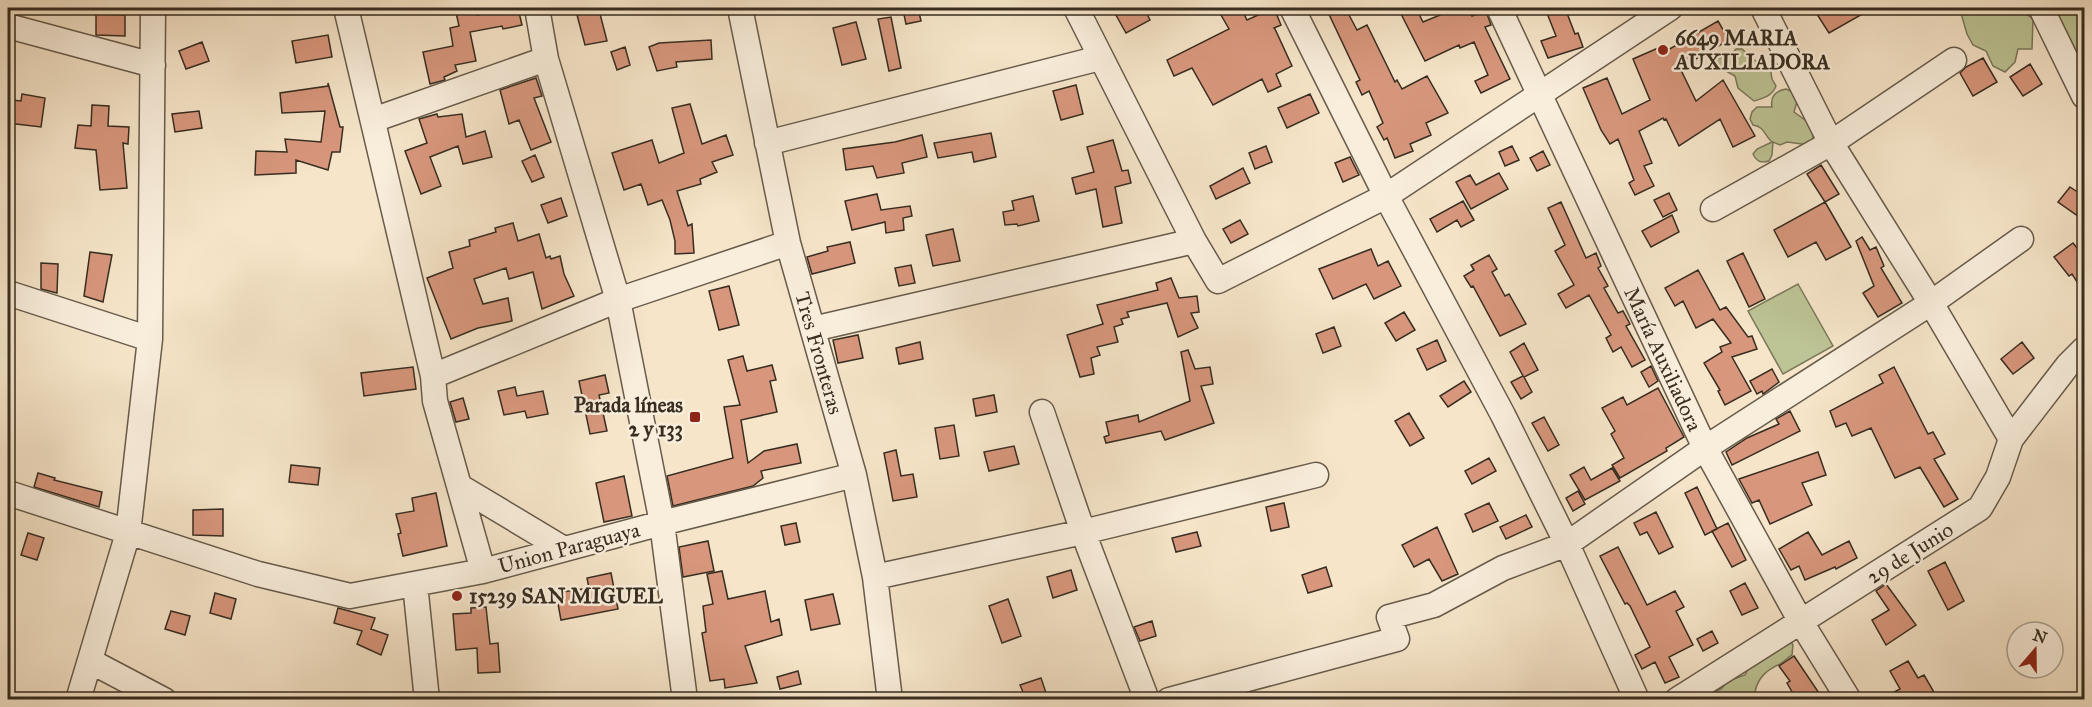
<svg xmlns="http://www.w3.org/2000/svg" width="2092" height="707" font-family="'IM FELL Great Primer',serif">
	<style>
		.green { fill: #bdc495; stroke: #7a785b; stroke-width: 1.5 }
		.building { fill: #d8977d; stroke: #372d21; stroke-width: 1.5 }
		.lines { fill: none; stroke-linecap: round; stroke-linejoin: round }
		.minor-casing { stroke: #675b4b; stroke-width: 27 }
		.minor { stroke: #f9eedc; stroke-width: 24 }
		.poi-dot { fill: #8f2418; stroke: #f9eedc; stroke-width: 2 }
		.labels { text-anchor: middle; dominant-baseline: central; stroke-width: 5; stroke-linejoin: round; paint-order: stroke }
		.poi-label { font-size: 21px; font-weight: bold; fill: #372d21; stroke: #f9eedc; text-anchor: start }
		.street-label { font-size: 21px; fill: #372d21; stroke: #f9eedc }
	</style>
	<rect width="100%" height="100%" fill="#f6e5c9"/>
	<filter id="stains"><feTurbulence type="fractalNoise" baseFrequency=".00333" numOctaves="4"/><feColorMatrix values="0 0 0 0 .2 0 0 0 0 .09 0 0 0 0 .02 0 0 0 .5 -.17"/></filter>
	<radialGradient id="worn" r=".72"><stop offset=".6" stop-color="#630" stop-opacity="0"/><stop offset="1" stop-color="#630" stop-opacity=".3"/></radialGradient>
	<!-- green -->
	<path class="green" d="M1964,8H2018L2033,19L2032,49H2018L2015,62L2005,72L1993,66L1986,51L1973,45L1967,34L1960,10Z
		M2048,8H2084V71Z
		M1736,49H1742L1754,60L1770,66L1772,79L1776,86C1772,96 1764,98 1754,101L1738,88L1735,76L1717,66L1716,59L1731,55Z
		M1786,89L1793,92L1798,98L1794,112L1812,125L1813,140L1809,145L1787,142L1780,145L1773,142L1772,155L1769,161C1761,163 1757,162 1753,154L1757,149L1772,142C1764,135 1765,127 1753,125L1750,119L1752,112L1757,107H1772C1770,97 1775,91 1786,89Z
		M1798,284L1833,346L1783,374L1748,311Z
		M1790,640L1793,645L1792,655C1787,658 1785,661 1780,664C1767,670 1758,677 1755,692L1763,699L1708,700L1711,693L1721,689L1728,681L1745,675L1750,665Z"/>
	<!-- building -->
	<path class="building" d="M455,8H476L477,15L506,8H518L522,25L503,29L502,26L470,32L476,61L455,65L457,71L444,77L445,80L430,84L423,52L453,46L450,28L459,26Z
		M918,8L921,21L906,24L903,10Z
		M1130,8H1144L1150,20L1126,33L1116,15Z
		M1217,8H1241L1247,20L1274,8L1281,25L1274,28L1275,29L1292,66L1276,74L1281,86L1268,92L1262,79L1213,105L1192,68L1174,76L1167,60L1229,29Z
		M1326,8H1341L1345,15L1348,13L1357,30L1367,25L1395,82L1397,80L1402,89L1427,76L1448,113L1426,123L1431,135L1410,144L1413,151L1395,158L1387,138L1384,140L1377,127L1383,123L1369,91L1362,95L1356,82L1360,80Z
		M1398,8H1416L1423,22L1457,8H1469L1472,16L1486,11L1491,25L1485,27L1510,79L1481,93L1475,81L1488,75L1474,42L1460,48L1459,45L1425,61Z
		M1545,8H1565L1575,34L1578,33L1583,47L1548,58L1541,41L1556,36Z
		M1813,8H1873L1829,33Z
		M599,10L607,41L585,45L577,15Z
		M96,14L125,15V36L96,35Z
		M891,17L901,68L889,71L878,19Z
		M1718,21L1729,40L1680,68L1696,101L1723,80L1755,136L1733,147L1720,119L1679,146L1666,119L1664,120L1663,118L1639,131L1652,163L1644,166L1654,186L1635,195L1629,183L1634,180L1618,139L1610,144L1601,130L1583,88L1607,78L1622,114L1650,100L1633,59L1665,45L1668,50Z
		M856,22L866,59L842,65L833,28Z
		M328,35L332,57L296,63L292,41Z
		M711,40L712,59L676,62L677,67L657,71L649,47L659,43Z
		M202,42L209,61L186,69L179,51Z
		M625,47L630,65L617,70L611,52Z
		M1983,58L1997,82L1973,96L1960,73L1966,67Z
		M2030,64L2042,84L2023,96L2010,77Z
		M536,78L542,96L534,98L551,142L531,150L519,120L509,124L500,90Z
		M328,83L340,127H343L340,152H332L328,170L296,160V173L255,175L256,151L287,152L285,139L321,142L325,111L282,113L280,93L328,86Z
		M1076,85L1083,114L1061,120L1053,91Z
		M22,94L45,98L41,127L8,123L12,100L21,101Z
		M1310,94L1319,113L1287,128L1278,108Z
		M690,104L702,144L726,135L733,155L712,162L717,172L700,179L701,184L677,191L688,226L692,224L694,253L675,254V241L670,220L662,200L648,205L641,184L624,190L612,153L652,140L659,163L684,153L672,108Z
		M92,105L109,106L108,126L129,127L128,144L123,143L127,188L100,190L96,150L75,148L78,125L91,126Z
		M199,111L202,128L175,132L172,114Z
		M437,114L438,117L462,114L466,137L485,131L492,157L463,164L458,146L430,157L441,186L421,194L405,151L427,143L419,119Z
		M991,133L996,157L974,162L972,152L938,158L934,143Z
		M922,135L927,157L902,163L904,173L877,178L873,166L846,170L843,149L895,142Z
		M1113,140L1122,171L1128,170L1131,183L1115,187L1122,223L1103,227L1096,189L1076,194L1072,178L1094,172L1087,147Z
		M1266,146L1272,162L1255,169L1249,153Z
		M1512,146L1519,160L1505,166L1499,152Z
		M1543,151L1550,165L1537,171L1530,158Z
		M535,155L544,177L532,182L522,161Z
		M1350,157L1359,175L1343,182L1335,163Z
		M1821,165L1839,194L1825,202L1807,174Z
		M1243,168L1250,183L1216,199L1210,186Z
		M1499,173L1508,189L1471,209L1456,182L1470,175L1476,185Z
		M2070,187L2085,197V221L2058,202Z
		M1669,193L1677,210L1663,217L1654,200Z
		M877,194L881,210L910,206L912,216L903,218L904,230L886,233L885,222L852,230L845,201Z
		M1033,196L1039,221L1018,226L1017,224L1005,225L1003,212L1014,210L1012,201Z
		M561,198L567,216L548,223L541,205Z
		M1463,201L1474,220L1461,227L1457,220L1437,232L1430,219Z
		M1561,202L1586,258L1596,253L1601,266L1598,268L1608,286L1604,288L1618,313L1623,311L1630,324L1626,326L1645,360L1632,367L1621,347L1613,352L1606,338L1611,335L1589,295L1566,308L1558,294L1574,285L1555,251L1565,245L1548,208Z
		M1825,202L1851,247L1826,260L1816,242L1788,257L1774,230Z
		M1672,215L1679,232L1651,247L1642,231Z
		M1240,220L1248,234L1231,243L1223,229Z
		M513,223L518,241L539,234L546,258L550,256L551,259L560,256L564,274L574,296L542,309L533,272L509,279L506,268L474,279L483,304L508,298L512,321L478,328L451,339L427,278L453,268L449,252L470,246L469,240L496,232L495,228Z
		M953,229L960,261L933,266L926,235Z
		M1862,237L1870,250L1876,247L1884,266L1881,268L1902,303L1878,317L1863,293L1874,286L1856,241Z
		M850,242L855,263L812,274L807,257L828,251L827,247Z
		M2073,243L2085,258V294L2072,274L2069,276L2054,257Z
		M1371,249L1378,266L1388,261L1401,286L1374,299L1366,284L1333,299L1319,269Z
		M90,252L112,255L103,302L84,296Z
		M1743,253L1765,299L1749,307L1727,261Z
		M1489,255L1497,269L1492,272L1505,296L1509,294L1526,324L1500,336L1473,286L1471,287L1464,276L1474,270L1471,265Z
		M41,263L58,264L57,293L41,289Z
		M911,265L915,283L899,286L895,268Z
		M1698,270L1720,310L1726,307L1748,337L1752,336L1757,349L1732,357L1751,391L1725,405L1718,391L1720,390L1704,363L1722,352L1720,347L1731,343L1713,319L1696,328L1683,301L1675,306L1665,288Z
		M1171,278L1179,298L1197,296L1199,312L1191,313L1198,328L1178,337L1167,303L1127,312L1129,317L1121,319L1123,324L1114,327L1118,342L1097,347L1100,355L1091,358L1094,374L1080,377L1067,335L1103,324L1097,305L1158,290L1156,283Z
		M729,286L739,325L719,330L709,291Z
		M1404,312L1415,330L1396,341L1385,323Z
		M1334,327L1341,346L1323,353L1316,334Z
		M858,335L863,358L838,363L833,340Z
		M1437,340L1446,361L1427,370L1417,349Z
		M920,342L923,359L899,364L896,348Z
		M2022,342L2034,358L2013,374L2001,359Z
		M1524,343L1538,370L1524,377L1532,392L1521,399L1511,382L1523,376L1510,352Z
		M1188,350L1195,369L1210,367L1213,384L1201,386L1214,423L1165,440L1161,431L1106,443L1104,437L1109,435L1106,422L1138,415L1139,422L1190,401L1181,352Z
		M743,356L747,371L772,365L776,380L770,381L777,412L741,420L748,463L764,451L797,444L801,463L761,471L763,478L753,486L673,506L667,476L733,458L724,407L740,405L728,360Z
		M1651,366L1658,381L1649,387L1641,372Z
		M413,367L416,389L364,396L361,373Z
		M1894,367L1928,434L1933,432L1945,454L1934,459L1958,499L1944,507L1920,467L1895,478L1871,428L1852,436L1846,423L1836,427L1830,411L1883,383L1879,375Z
		M1772,369L1779,382L1763,394L1762,391L1757,394L1750,381Z
		M605,375L609,393L599,395L607,431L590,434L579,381Z
		M1464,381L1471,392L1448,407L1440,396Z
		M515,387L517,396L543,391L548,414L527,418L525,411L504,415L498,391Z
		M1658,388L1684,437L1666,448L1667,451L1620,478L1612,465L1624,458L1611,434L1615,431L1602,408L1623,397L1627,405Z
		M994,395L997,412L976,416L973,399Z
		M463,398L469,419L456,422L450,402Z
		M1790,411L1800,431L1732,465L1726,452L1747,438L1779,424L1776,419Z
		M1409,413L1424,438L1410,446L1395,421Z
		M1544,417L1559,445L1548,451L1532,423Z
		M954,425L959,456L940,459L935,428Z
		M1014,446L1019,464L989,471L984,452Z
		M896,450L901,476L913,474L917,497L893,501L884,453Z
		M1818,452L1826,475L1802,483L1812,505L1770,524L1759,500L1752,503L1739,479Z
		M1489,458L1496,471L1472,484L1465,471Z
		M291,465L320,468L318,485L289,482Z
		M1584,467L1591,480L1612,468L1620,481L1585,500L1570,475Z
		M38,473L55,478L54,480L102,492L99,507L34,487Z
		M624,476L632,516L604,522L596,483Z
		M1697,487L1717,529L1705,535L1685,493Z
		M1578,491L1585,504L1573,511L1566,498Z
		M436,493L447,546L403,556L398,534L401,533L396,514L414,511L412,498Z
		M1284,503L1289,527L1271,531L1266,507Z
		M1489,503L1498,521L1473,532L1465,514Z
		M223,509V536L193,535V510Z
		M1656,512L1673,547L1659,554L1647,532L1640,535L1634,523Z
		M1526,515L1532,527L1506,539L1500,527Z
		M796,523L800,542L785,545L781,526Z
		M1728,523L1746,560L1732,567L1712,531Z
		M1437,527L1458,574L1442,581L1429,559L1414,567L1402,545Z
		M1197,532L1201,546L1176,552L1172,538Z
		M1808,532L1822,555L1849,541L1857,558L1836,569L1835,567L1805,580L1799,566L1791,570L1779,549Z
		M28,533L44,538L37,560L21,555Z
		M708,541L714,571L683,577L679,547Z
		M1618,547L1647,605L1675,591L1684,607L1676,611L1693,645L1669,657L1679,677L1665,683L1655,662L1642,669L1635,655L1650,647L1630,606L1627,603L1625,604L1600,556Z
		M1945,562L1964,601L1948,610L1928,571Z
		M1326,567L1332,586L1308,593L1302,575Z
		M1071,570L1077,590L1053,598L1047,577Z
		M722,571L728,599L765,591L771,622L779,619L782,635L745,646L757,683L725,688L724,679L710,681L702,633L706,632L703,606L713,604L707,574Z
		M611,573L618,609L561,620L556,593L589,588L587,578Z
		M1745,583L1758,608L1742,615L1730,591Z
		M1886,584L1916,625L1886,645L1872,620L1889,610L1876,591Z
		M215,593L236,599L231,619L210,613Z
		M833,594L840,624L811,630L805,600Z
		M1008,599L1021,636L1002,643L989,606Z
		M486,607L490,644L498,643L500,672L478,673L477,648L456,650L453,614L471,613V608Z
		M338,608L375,618L371,629L388,635L381,655L357,644L362,631L334,623Z
		M171,611L190,616L185,635L165,629Z
		M1152,621L1156,636L1140,641L1134,627Z
		M1712,631L1718,643L1703,651L1697,639Z
		M1794,656L1823,699H1802L1798,695L1795,697L1787,683L1790,681L1779,666Z
		M1908,661L1918,678L1924,675L1938,699H1881L1900,689L1890,671Z
		M798,671L801,684L780,689L777,677Z
		M1041,678L1048,699H1026L1020,685Z"/>
	<g class="lines">
		<!-- minor casing -->
		<g class="minor-casing">
			<path id="minor" d="M346,8L433,376L435,401L483,571
				M537,8L546,59L618,300L662,523L685,700
				M740,8L788,243L854,475L875,577L890,700
				M1076,8L1194,241L1218,281L1386,196L1670,8
				M1292,8L1386,196L1503,415L1567,544L1637,700
				M1499,8L1705,448L1801,622L1849,700
				M1763,8L1831,143L1931,303L2011,439
				M2041,8L2084,96
				M8,26L153,65
				M373,120L546,59
				M767,143L1100,58
				M1713,209L1831,143L1954,60
				M8,293L150,339
				M813,329L1194,241
				M433,376L618,300L788,243
				M1042,412L1083,532L1147,700
				M459,486L564,549
				M8,493L258,574L350,596L483,571L662,523L854,475
				M875,577L1083,532L1316,475
				M415,584L427,700
				M90,661L164,700
				M78,700L128,533L150,339L153,8
				M1169,700L1397,639L1389,617L1434,605L1503,568L1567,544L1705,448L1931,303L2021,239
				M1677,700L1980,508L1998,477L2011,439L2068,365L2084,349"/>
		</g>
		<!-- minor -->
		<use href="#minor" class="minor"/>
	</g>
	<!-- markers -->
	<g class="poi-dot">
		<circle cx="1663" cy="50" r="6"/>
		<rect x="689" y="411" width="12" height="12" rx="3"/>
		<circle cx="457" cy="596" r="6"/>
	</g>
	<g class="labels">
		<!-- poi labels -->
		<g class="poi-label">
			<text x="1675" y="38">6649 MARIA<tspan x="1675" dy="24">AUXILIADORA</tspan></text>
			<text x="683" y="405" text-anchor="end">Parada líneas<tspan x="683" dy="24">2 y 133</tspan></text>
			<text x="469" y="596">15239 SAN MIGUEL</text>
		</g>
		<!-- street labels -->
		<g class="street-label">
			<text transform="translate(819 353) rotate(74)">Tres Fronteras</text>
			<text transform="translate(1663 359) rotate(65)">María Auxiliadora</text>
			<text transform="translate(569 548) rotate(-15)">Union Paraguaya</text>
			<text transform="translate(1910 553) rotate(-32)">29 de Junio</text>
		</g>
	</g>
	<!-- margin -->
	<rect width="2092" height="707" fill="none" stroke="#f6e5c9" stroke-width="30"/>
	<rect x="9" y="9" width="2074" height="689" fill="none" stroke="#372d21" stroke-width="3"/>
	<rect x="15" y="15" width="2062" height="677" fill="none" stroke="#372d21" stroke-width="1.5"/>
	<!-- north arrow -->
	<g transform="translate(2035 650) rotate(20)"><circle r="28" fill="#f9eedc" stroke="#aba191" stroke-width="1.5"/>
	<path d="M0-4.5L10 22L0 15L-10 22Z" fill="#8f2418"/>
	<text y="-9" font-size="16" font-weight="bold" text-anchor="middle" fill="#372d21">N</text>
	</g>
	<rect width="100%" height="100%" filter="url(#stains)"/>
	<rect width="100%" height="100%" fill="url(#worn)"/>
</svg>
